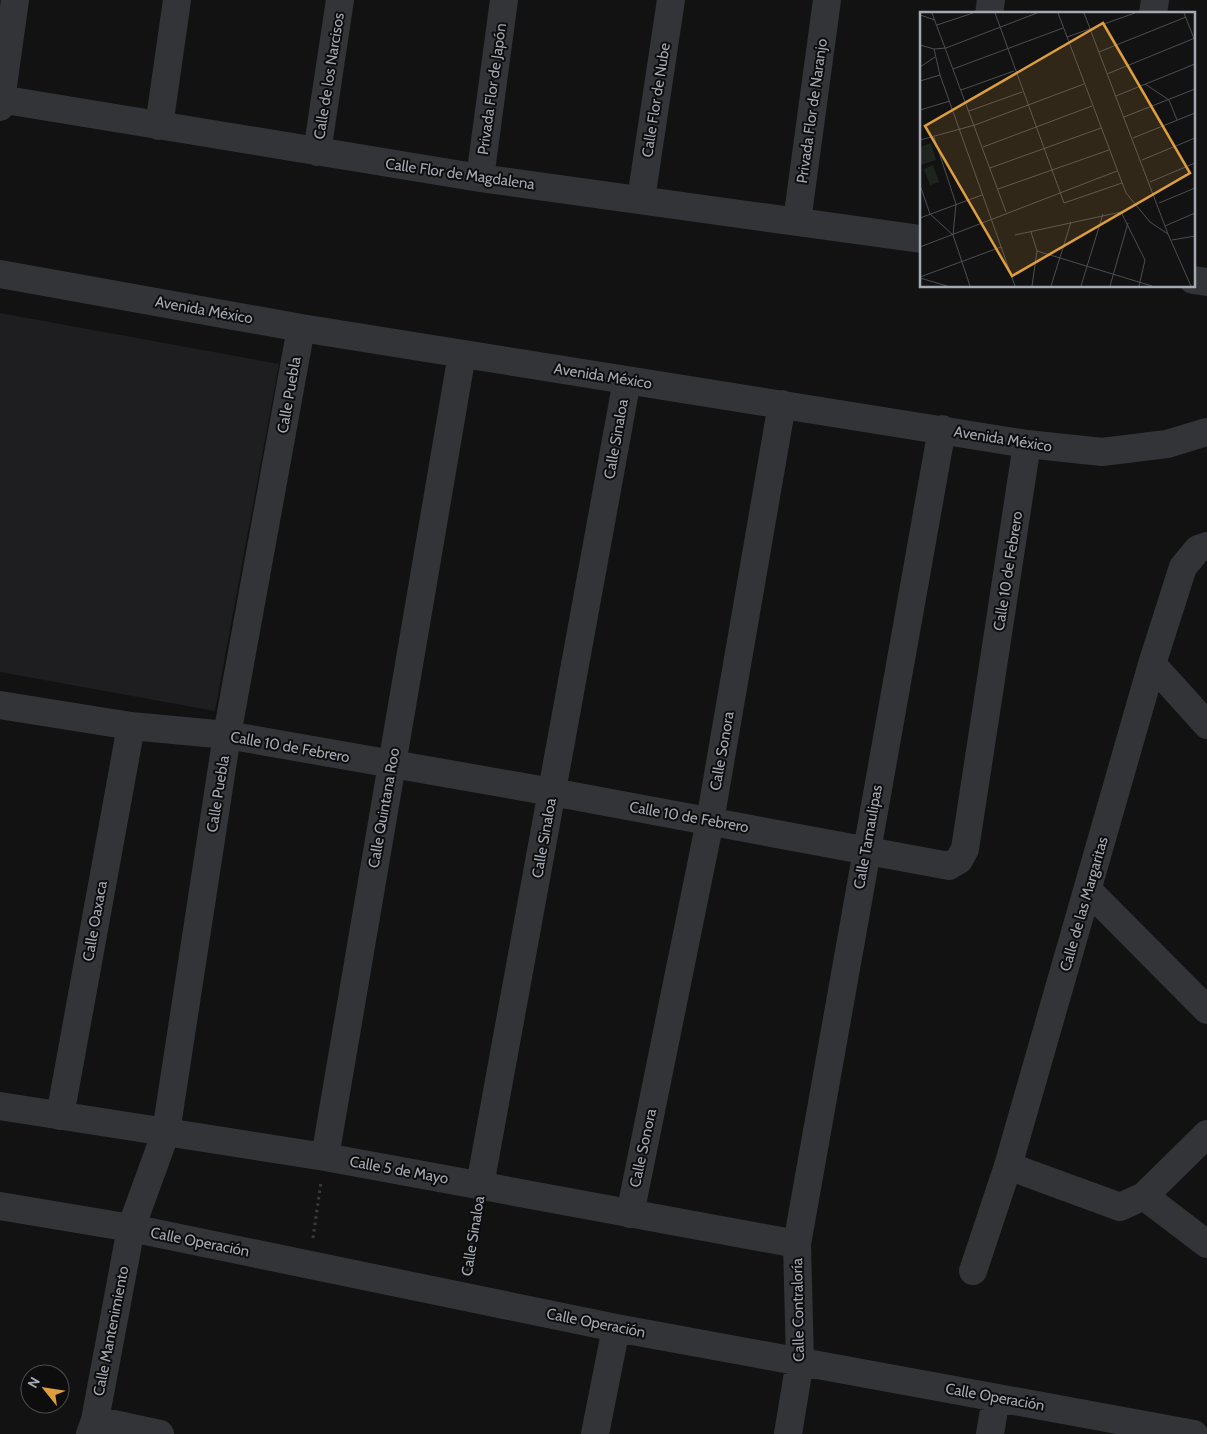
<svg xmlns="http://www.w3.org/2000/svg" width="1207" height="1434" font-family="Cabin,sans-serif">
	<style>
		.built { fill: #1e1e20 }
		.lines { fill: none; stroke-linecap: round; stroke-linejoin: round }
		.path { stroke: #393b3e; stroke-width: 3; stroke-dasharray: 2.5 4; stroke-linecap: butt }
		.minor { stroke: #333437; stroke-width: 28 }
		.labels { text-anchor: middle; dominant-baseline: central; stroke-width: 4; stroke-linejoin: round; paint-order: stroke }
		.street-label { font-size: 15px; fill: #a4a9b2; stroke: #0d0d0e }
		.inset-road { fill: none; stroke: #4c4e53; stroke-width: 1 }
		.view { fill: #df9e3d; fill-opacity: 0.15; stroke: #df9e3d; stroke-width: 2.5 }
		.inset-edge { fill: none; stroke: #a4a9b2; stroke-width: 2.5 }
	</style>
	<rect width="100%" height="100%" fill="#121213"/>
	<!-- built -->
	<path class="built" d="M0,313L279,364L215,711L0,672Z"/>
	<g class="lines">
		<!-- path -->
		<path class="path" d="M313,1238L321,1182
			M467,1271L477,1210"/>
		<!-- minor -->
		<path class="minor" d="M989,14L991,0
			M1153,14L1155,0
			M0,99L480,178L921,239
			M0,107L15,0
			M159,126L177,0
			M317,152L340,0
			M480,178L504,0
			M641,199L671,0
			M797,221L827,0
			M0,274L301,328L1027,444L1102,452L1167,444L1207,432
			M1193,280L1207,282
			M1152,664L1207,725
			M0,705L131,726L227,735L552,792L949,866L959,860L965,849L1027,444
			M1088,890L1207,1010
			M0,1106L325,1157L797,1244
			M60,1116L131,726
			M325,1157L462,354
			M1008,1166L1120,1207L1144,1196L1207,1244
			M480,1185L627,380
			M1144,1196L1207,1134
			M0,1206L131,1228L616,1328L1194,1434
			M630,1214L710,821L782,404
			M973,1271L1008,1166L1152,664L1183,567L1198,549L1207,546
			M95,1420L160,1434
			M90,1434L95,1420L131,1228L166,1132L227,735L301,328
			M595,1434L616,1328
			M788,1434L800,1361L797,1244L942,429
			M990,1434L996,1398"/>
	</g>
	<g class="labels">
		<!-- street labels -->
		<g class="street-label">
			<text transform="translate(329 76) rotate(-81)">Calle de los Narcisos</text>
			<text transform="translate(492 89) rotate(-82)">Privada Flor de Japón</text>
			<text transform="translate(656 100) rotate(-81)">Calle Flor de Nube</text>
			<text transform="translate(812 111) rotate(-82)">Privada Flor de Naranjo</text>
			<text transform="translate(460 174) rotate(8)">Calle Flor de Magdalena</text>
			<text transform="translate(204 310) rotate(10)">Avenida México</text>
			<text transform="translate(603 376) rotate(9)">Avenida México</text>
			<text transform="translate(289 395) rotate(-80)">Calle Puebla</text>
			<text transform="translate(616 439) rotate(-80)">Calle Sinaloa</text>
			<text transform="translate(1003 439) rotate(9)">Avenida México</text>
			<text transform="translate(1008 571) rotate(-81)">Calle 10 de Febrero</text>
			<text transform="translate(290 747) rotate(10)">Calle 10 de Febrero</text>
			<text transform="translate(722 751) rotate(-80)">Calle Sonora</text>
			<text transform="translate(218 794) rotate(-81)">Calle Puebla</text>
			<text transform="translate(384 808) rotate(-80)">Calle Quintana Roo</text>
			<text transform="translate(689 817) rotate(10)">Calle 10 de Febrero</text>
			<text transform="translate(868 837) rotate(-80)">Calle Tamaulipas</text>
			<text transform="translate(544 838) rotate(-80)">Calle Sinaloa</text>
			<text transform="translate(1084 904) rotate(-74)">Calle de las Margaritas</text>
			<text transform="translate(95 921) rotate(-80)">Calle Oaxaca</text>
			<text transform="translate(643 1148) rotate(-78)">Calle Sonora</text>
			<text transform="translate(399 1170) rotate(10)">Calle 5 de Mayo</text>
			<text transform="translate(473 1236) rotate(-81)">Calle Sinaloa</text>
			<text transform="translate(200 1242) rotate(11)">Calle Operación</text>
			<text transform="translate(798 1310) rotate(-91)">Calle Contraloría</text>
			<text transform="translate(596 1323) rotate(11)">Calle Operación</text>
			<text transform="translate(111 1331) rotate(-79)">Calle Mantenimiento</text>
			<text transform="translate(995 1397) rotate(10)">Calle Operación</text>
		</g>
	</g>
	<!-- overview -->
	<g transform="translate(920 12)">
		<rect width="275" height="275" fill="#121213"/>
		<path d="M11,131L16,148L0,153V135ZM13,153L19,170L10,173L4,157Z" fill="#1e251f"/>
		<path class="inset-road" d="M12,1L86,200M75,1L144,191L202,171M138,1L206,181L230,210L248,222M164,1L248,222L271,274M264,1L275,29M0,3L15,8M17,13L53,1M147,25L215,1M0,33L14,37L26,36L117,1M14,37L20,63L95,274M179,40L266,5M0,55L15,45M33,57L143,16M187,62L275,26M0,69L20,63M225,72L249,88L257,108M41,78L94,59M196,84L275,52M0,98L30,89M49,99L102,80M204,105L275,77M14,125L36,192L33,223L50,274M213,126L275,101M0,128L55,113L164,72M63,135L172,94M222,148L275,126M70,156L181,116M230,170L275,151M0,173L10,202L33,223M78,177L189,138M239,191L275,176M0,206L62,183M245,214L275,201M111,220L117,239L112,274M95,223L201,200L225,248L219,274M252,228L275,224M0,235L197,159M117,239L232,274M0,265L81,235M0,266L27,274M131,274L151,210M161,274L183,202M190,274L208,211"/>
		<path class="view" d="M183,11L270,161L92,264L5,114Z"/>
		<rect width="275" height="275" class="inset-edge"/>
	</g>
	<!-- north arrow -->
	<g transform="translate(45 1389) rotate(300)"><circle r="24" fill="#0d0d0e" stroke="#494b50"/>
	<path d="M0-4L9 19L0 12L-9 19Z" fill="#df9e3d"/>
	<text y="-8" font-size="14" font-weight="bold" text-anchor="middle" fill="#a4a9b2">N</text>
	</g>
</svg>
